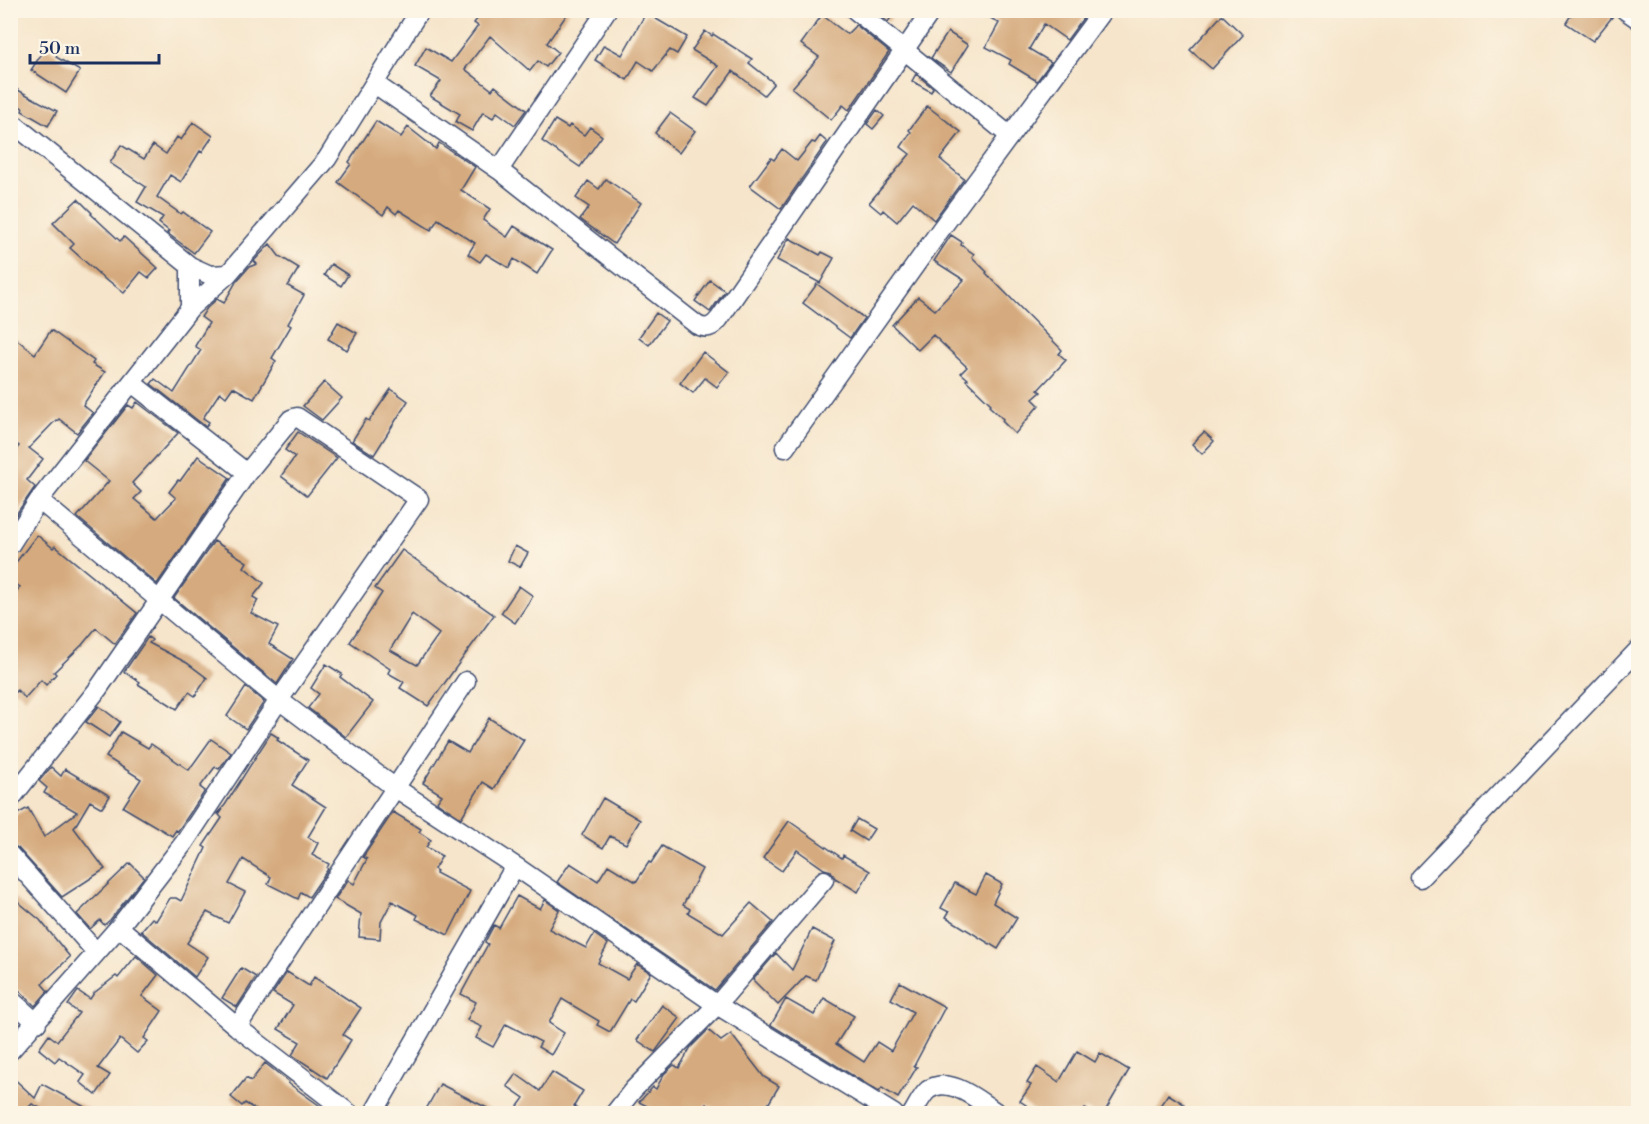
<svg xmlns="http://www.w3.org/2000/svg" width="1649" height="1124" font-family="'Libre Bodoni',serif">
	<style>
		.building { fill: #d5aa7e; fill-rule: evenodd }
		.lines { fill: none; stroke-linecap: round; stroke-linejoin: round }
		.street-casing { stroke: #3c4a6e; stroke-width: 21 }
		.street { stroke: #fff; stroke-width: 18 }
	</style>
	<rect width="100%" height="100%" fill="#fcf5e5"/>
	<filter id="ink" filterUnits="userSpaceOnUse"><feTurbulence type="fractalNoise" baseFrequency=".0167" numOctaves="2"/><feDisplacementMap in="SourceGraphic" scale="12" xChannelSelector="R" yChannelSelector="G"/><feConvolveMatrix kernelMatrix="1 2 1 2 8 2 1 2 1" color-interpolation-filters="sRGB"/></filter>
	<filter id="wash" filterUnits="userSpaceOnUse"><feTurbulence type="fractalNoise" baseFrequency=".008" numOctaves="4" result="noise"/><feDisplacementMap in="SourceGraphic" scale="24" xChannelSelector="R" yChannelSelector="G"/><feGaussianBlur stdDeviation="1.35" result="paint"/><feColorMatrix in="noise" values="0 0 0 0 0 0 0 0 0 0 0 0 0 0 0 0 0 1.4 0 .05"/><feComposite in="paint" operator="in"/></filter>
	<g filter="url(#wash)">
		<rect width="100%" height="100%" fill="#f6e5cb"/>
		<g id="blocks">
			<!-- building -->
			<path class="building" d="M484,10H570L547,43L558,52L546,67L538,61L530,71L490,36L465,69L492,90L495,86L526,110L515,125L497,112L493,118L483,112L472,131L456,122L460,114L430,96L441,81L415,66L426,47L451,62L478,26L474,23Z
				M873,10H896L888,22Z
				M977,10H1089L1067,40L1044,24L1029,49L1051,62L1037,81L1009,64L1011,60L986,47L999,23Z
				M1574,10H1605L1613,16L1593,41L1566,23Z
				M646,13L687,37L677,54L670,50L653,71L638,61L627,80L595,60L604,45L622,55Z
				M822,15L847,34L856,25L889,52L849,110L843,105L831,120L792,88L819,57L801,44Z
				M1222,15L1243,35L1212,69L1190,50Z
				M705,31L712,36L713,34L752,59L749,63L774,83L764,95L733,71L708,106L695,98L718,66L692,50Z
				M948,32L968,45L951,72L931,58Z
				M46,47L57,55L56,57L80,71L66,93L31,70Z
				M916,74L933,88L931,92L912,81Z
				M16,89L57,111L48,126L22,111L23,108L10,101Z
				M927,106L961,132L940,159L964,179L934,220L913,202L897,222L883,210L881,213L869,203L910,154L901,147L911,132L909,130Z
				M877,110L884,116L873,129L867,124Z
				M670,113L695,131L679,153L655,133Z
				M555,120L568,128L570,125L584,135L590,127L602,136L580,167L542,141Z
				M376,121L401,137L408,127L436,149L439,143L475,167L461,190L490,209L483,220L507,237L514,226L552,250L537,274L514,259L509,268L486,254L480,262L468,254L475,243L438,219L431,230L399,210L396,214L388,207L383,215L338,182L351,164L349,162Z
				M193,122L213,136L202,152L200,151L181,182L170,175L157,197L181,214L183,212L210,232L194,253L167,233L169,231L159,223L163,217L137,202L146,187L110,163L121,145L144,159L153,145L166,154L177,137L181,140Z
				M820,136L827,142L781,209L750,186L771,158L774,160L782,149L797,161L812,142L815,143Z
				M606,179L641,203L614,244L580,219L589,207L576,198L588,181L599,189Z
				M78,199L92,213L91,214L120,241L124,237L158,268L149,278L141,272L124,293L109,281L108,282L70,248L74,244L53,223Z
				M951,235L962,242L961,245L974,254L972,257L987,272L986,273L1062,350L1059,354L1066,360L1038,390L1041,392L1033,399L1039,405L1015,434L1002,421L1003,419L989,406L991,404L966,380L968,379L961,373L967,367L933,335L918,350L892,325L918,297L935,310L964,280L934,261Z
				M789,238L820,255L822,252L834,258L820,283L777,260Z
				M270,244L279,256L299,268L288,286L304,295L288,324L291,326L272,358L276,361L254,399L233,387L226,397L220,392L203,418L209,422L206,427L151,384L155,379L174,393L201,350L195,346L209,323L201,317L207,308L217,299L224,303L236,282L249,267L257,264L254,261Z
				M331,264L348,275L341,286L324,275Z
				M710,280L725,291L710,312L695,301Z
				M817,284L864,318L850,338L803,303Z
				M656,313L667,321L649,345L639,337Z
				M338,322L357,333L347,350L328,339Z
				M51,330L94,361L92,364L105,372L83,405L93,413L77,433L59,419L57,421L56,420L29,448L43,459L27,480L35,487L10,523V457L19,446L10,440V334L35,354Z
				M703,352L729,372L717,387L705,378L693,393L680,383Z
				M324,382L342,398L322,420L303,406Z
				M391,389L408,401L374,455L352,441L366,419L369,421Z
				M137,402L178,433L132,483L141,492L134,499L157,518L176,498L169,492L178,480L180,481L198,456L230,478L157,584L77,517L109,481L84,461L128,405L133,408Z
				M298,432L337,458L307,496L281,476L295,457L285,450Z
				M1204,432L1214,441L1202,454L1192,444Z
				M37,535L53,548L55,546L137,613L115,644L96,628L82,645L54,672L56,674L46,685L41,680L25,698L17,690L10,697V599L20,587L10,580V570Z
				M214,541L247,562L244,567L264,583L253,597L258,600L251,613L278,627L269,644L293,659L277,684L174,598Z
				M515,546L528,553L520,567L508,561Z
				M402,550L494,615L428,706L400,688L404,682L388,673L390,669L350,642L382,593L375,588ZM412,614L439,634L417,665L390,650Z
				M519,586L533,596L515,623L501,613Z
				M148,637L152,640L149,643L187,663L207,678L195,696L189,692L177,709L138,684L140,682L124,672Z
				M326,664L342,674L340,677L373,702L346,737L308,708L319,694L311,688Z
				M246,687L264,702L246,729L227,716Z
				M99,706L120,722L109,737L86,722Z
				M489,718L524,740L494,789L483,782L461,818L437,802L442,795L423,783L448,741L468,753Z
				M121,732L148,748L151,744L189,770L211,739L231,753L219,769L215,767L200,787L205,791L178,831L176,830L172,836L123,807L141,779L106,757Z
				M271,733L279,738L277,740L308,760L292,785L326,807L308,837L318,843L312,855L329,864L327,868L328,869L309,897L301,892L298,899L268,884L271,877L243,859L229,884L245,892L228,923L207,912L187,943L208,957L195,977L141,931L152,918L156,921L170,898H176L181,901L206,848L203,846L222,818L219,815L223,809L216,815L225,805Z
				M51,767L61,776L65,769L110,796L102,808L90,801L74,828L105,869L62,897L18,848L10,844V818L28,808L44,837L77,812L44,793L47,788L39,781Z
				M603,798L640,820L626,844L610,836L603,848L582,835Z
				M393,812L421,829L419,832L431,840L426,847L442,856L434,869L437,871L436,873L470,891L448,935L416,919L418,915L392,901L381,922L380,939L359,937L361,914L335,899L348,880L354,884L367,859L363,857Z
				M857,819L874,829L866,841L850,831Z
				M789,821L842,858L843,855L870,871L858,892L835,878L831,871L824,869L797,850L782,871L763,858Z
				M662,846L702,869L683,905L690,909L688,913L723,934L751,903L773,922L715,990L557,882L570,863L598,881L608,865L636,882L649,862L651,863Z
				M130,863L144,877L110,920L104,925L100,920L90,929L77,914Z
				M986,875L1002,884L993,903L1017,918L998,949L946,917L949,912L941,908L955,883L976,894Z
				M10,895L40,920L70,957L42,984L48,991L35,1006L20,991L10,988Z
				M517,896L540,909L545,900L559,910L549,929L586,948L594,934L608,944L598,963L627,979L637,964L651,973L634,1001L630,999L610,1032L597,1025L599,1021L562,999L549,1023L564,1033L551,1055L538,1047L541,1042L506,1024L493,1047L476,1038L482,1027L467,1020L476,1002L461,994L488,944L485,942L494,925L499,928Z
				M812,929L835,941L816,980L806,976L778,1005L753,980L776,953L792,970Z
				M136,956L158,975L142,996L162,1011L144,1038L148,1041L137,1053L120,1039L98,1068L110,1075L96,1095L80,1082L85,1075L59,1057L55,1062L39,1049L49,1035L57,1041L79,1013L68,1005L78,991L90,999L94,993L116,976L118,978Z
				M241,968L256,977L237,1007L222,998Z
				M287,972L309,986L314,977L361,1008L343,1035L351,1040L327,1078L292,1055L300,1042L278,1029L293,1005L273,993Z
				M900,982L945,1007L914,1066L917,1067L898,1098L882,1088L879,1092L771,1025L786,999L814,1015L824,998L854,1016L836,1044L864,1062L877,1042L891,1051L913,1012L891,999Z
				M662,1005L680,1018L655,1052L637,1040Z
				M708,1030L721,1041L731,1034L764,1077L779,1086L763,1113H722L706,1104L701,1113H661L639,1102L653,1087L656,1089L664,1074L674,1065L679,1068L691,1047Z
				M1077,1051L1095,1062L1100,1053L1129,1070L1104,1113H1093L1085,1109L1082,1113H1038L1020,1101L1031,1085L1027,1083L1037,1067L1059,1082Z
				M265,1063L289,1082L288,1083L330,1113H261L245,1103L242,1106L231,1097L246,1078L251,1081Z
				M552,1072L583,1091L574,1106L581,1113H513L524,1098L507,1086L516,1074L540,1091Z
				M10,1075L35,1098L42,1084L96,1113H50L32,1104L23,1113H10Z
				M440,1084L497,1113H424Z
				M1168,1094L1184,1104L1178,1113H1155Z"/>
		</g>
	</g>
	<g filter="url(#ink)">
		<use href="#blocks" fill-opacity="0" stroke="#3c4a6e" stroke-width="1.5"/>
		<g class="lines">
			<!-- street casing -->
			<g class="street-casing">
				<path id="street" d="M855,10L1010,136
					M1625,10L1638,19
					M375,84L499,170L697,325C706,330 713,327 719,319L932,10
					M10,121L190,266L210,275L228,274
					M499,170L607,10
					M190,308V266
					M785,448L941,229L1103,10
					M39,500L279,700L394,787L515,866L717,1005L894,1114
					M10,545L39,500L190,308L228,274L327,159L420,10
					M10,800L98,689L247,473L132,383
					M10,855L96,952
					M1420,878L1638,650
					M119,927L237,1027L350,1114
					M10,999L37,1023
					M237,1027L466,681
					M10,1051L119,927L184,843L279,700L419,499L297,417L291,419L247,473
					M373,1114L515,866
					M614,1114L633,1090L717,1005L824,880
					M912,1114C917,1106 922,1095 928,1090C950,1074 980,1102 999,1114"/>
			</g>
			<!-- street -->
			<use href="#street" class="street"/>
		</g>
	</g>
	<!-- margin -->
	<rect width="1649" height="1124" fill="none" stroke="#fcf5e5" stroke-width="36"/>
	<!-- scale -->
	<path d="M30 54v9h129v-9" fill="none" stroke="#1b2f5e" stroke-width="3"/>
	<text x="39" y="54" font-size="18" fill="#1b2f5e" stroke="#fcf5e5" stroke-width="4.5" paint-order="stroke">50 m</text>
</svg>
